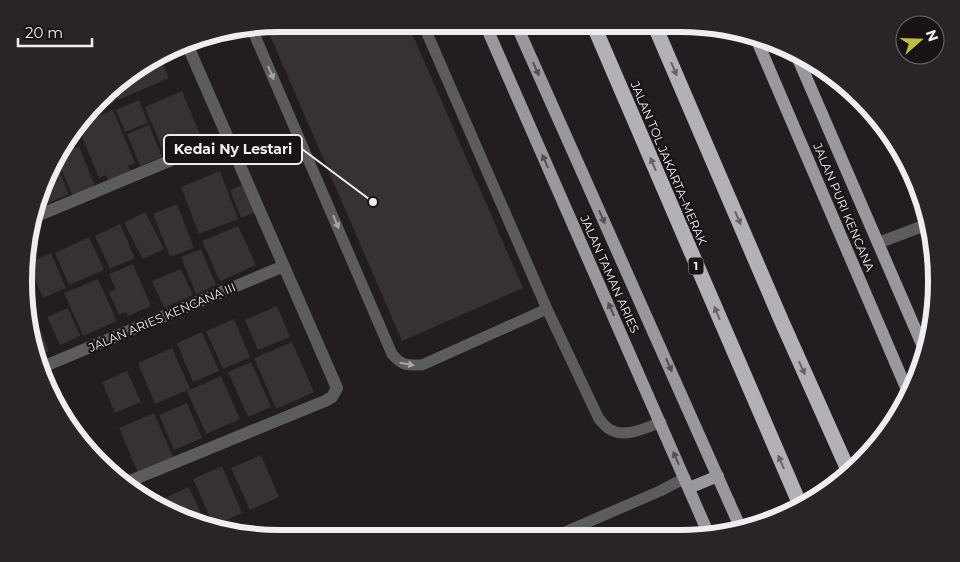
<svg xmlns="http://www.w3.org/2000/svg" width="960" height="562" font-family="Montserrat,sans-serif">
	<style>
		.building { fill: #363132 }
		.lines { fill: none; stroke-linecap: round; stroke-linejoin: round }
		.lane { stroke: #5c5b5d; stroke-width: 11 }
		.street { stroke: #5c5b5d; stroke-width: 12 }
		.primary { stroke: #9b989d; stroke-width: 12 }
		.highway { stroke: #b3b1b6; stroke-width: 15 }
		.oneway { fill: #534f53 }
		.oneway2 { fill: #666266 }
		.oneway3 { fill: #a6a4a6 }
		.labels { text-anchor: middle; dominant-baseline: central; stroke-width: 4.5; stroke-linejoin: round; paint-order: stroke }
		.shield { fill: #181416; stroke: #aeacae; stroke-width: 1 }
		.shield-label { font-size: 11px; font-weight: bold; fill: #efedef }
		.street-label { font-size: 12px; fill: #efedef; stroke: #181416 }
		.rim { fill: none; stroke: #efedef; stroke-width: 6 }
		.leader { fill: none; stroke: #efedef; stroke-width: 2 }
		.callout-dot { fill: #efedef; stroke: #181416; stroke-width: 2 }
		.callout { fill: #181416; stroke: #efedef; stroke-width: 2 }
		.callout-label { font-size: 14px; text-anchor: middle; font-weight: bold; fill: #efedef }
	</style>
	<rect width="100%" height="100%" fill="#211d20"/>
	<!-- building -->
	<path class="building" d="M281,24H408L523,288L402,341L266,26Z
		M160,58L169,78L118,100L114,88L125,77Z
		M111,91L115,102L92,111L108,95Z
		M182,91L201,137L164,153L145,107Z
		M139,100L148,123L125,132L116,110Z
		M113,110L135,163L128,166L131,171L108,180L106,175L99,178L78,127L81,123Z
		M149,125L162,157L140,166L127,134Z
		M886,132L893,138L914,189L909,190Z
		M79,146L96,189L74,199L57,159L60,154Z
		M56,163L69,194L44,205L40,197Z
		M220,171L238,219L199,234L181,187Z
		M247,183L258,211L241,218L230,190Z
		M177,204L194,248L170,257L153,214Z
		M145,212L164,249L143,259L124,223Z
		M120,224L135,258L110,269L95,236Z
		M238,226L256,265L220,281L202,241Z
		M89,237L104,270L69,285L55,253Z
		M201,249L216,285L196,294L181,257Z
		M51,253L66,288L43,298L28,263Z
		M133,264L151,306L128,316L126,312L119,315L109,292L116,289L109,274Z
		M181,269L193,295L164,308L152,281Z
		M24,276L37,304L28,308L24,281Z
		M98,279L117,321L83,336L64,293Z
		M277,306L290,337L258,350L245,320Z
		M68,308L80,336L60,345L47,317Z
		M34,315L49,351L36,356L30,317Z
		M234,319L250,357L223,369L206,331Z
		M202,332L219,371L193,382L177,343Z
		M292,342L314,392L276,409L254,358Z
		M172,348L190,389L155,404L138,363Z
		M251,362L271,407L248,417L228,372Z
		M127,371L141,402L115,413L102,382Z
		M221,376L240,419L206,434L187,391Z
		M187,403L202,438L174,450L159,415Z
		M154,413L173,457L138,473L119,428Z
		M261,455L279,497L250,510L231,468Z
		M222,466L242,513L214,526L193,479Z
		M189,487L206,526L199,525L162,507L160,500Z"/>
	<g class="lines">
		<!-- lane -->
		<path class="lane" d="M423,24L547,309L599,419C603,423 606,428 611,430C625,438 646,428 661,422
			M252,29L392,354C402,366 407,365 422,365L547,309
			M802,69L815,64
			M420,538H465
			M539,538L565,532L660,491L685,478"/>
		<!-- street -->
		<path class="street" d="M32,218L227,137
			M878,243L928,224
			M40,368L284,266
			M125,483L325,401L332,397L337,388L187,44"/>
		<!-- primary -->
		<path class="primary" d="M485,24L709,535
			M516,24L741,529
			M755,36L907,390
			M796,54L924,349
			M689,488L718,476"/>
		<!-- highway -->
		<path class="highway" d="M593,24L801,507
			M654,24L782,322L849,472"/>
	</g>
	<!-- one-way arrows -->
	<defs><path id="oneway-solid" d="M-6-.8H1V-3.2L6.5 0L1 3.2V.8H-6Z" transform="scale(1.25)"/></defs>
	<g class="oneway">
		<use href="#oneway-solid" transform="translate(536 69) rotate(66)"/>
		<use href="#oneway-solid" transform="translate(545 161) rotate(-114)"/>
		<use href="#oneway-solid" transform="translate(602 217) rotate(66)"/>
		<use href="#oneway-solid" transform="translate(611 309) rotate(-114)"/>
		<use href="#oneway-solid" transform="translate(669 365) rotate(66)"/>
		<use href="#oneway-solid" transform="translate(676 458) rotate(-113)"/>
	</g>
	<g class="oneway2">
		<use href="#oneway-solid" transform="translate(674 69) rotate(67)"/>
		<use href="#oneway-solid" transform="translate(653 164) rotate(-113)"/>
		<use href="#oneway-solid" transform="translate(738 218) rotate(67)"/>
		<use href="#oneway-solid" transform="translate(717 313) rotate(-113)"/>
		<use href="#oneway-solid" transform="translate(802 368) rotate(66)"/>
		<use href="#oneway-solid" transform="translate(781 462) rotate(-113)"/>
	</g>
	<g class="oneway3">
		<use href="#oneway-solid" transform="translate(271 73) rotate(67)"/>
		<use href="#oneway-solid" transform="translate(336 222) rotate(67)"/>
		<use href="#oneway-solid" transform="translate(407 364) rotate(10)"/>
	</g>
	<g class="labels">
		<!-- shield labels -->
		<rect class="shield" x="688.5" y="257.5" width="15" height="17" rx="4"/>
		<g class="shield-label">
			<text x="696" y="266">1</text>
		</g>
		<!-- street labels -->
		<g class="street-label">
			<text transform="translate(669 163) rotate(67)">JALAN TOL JAKARTA–MERAK</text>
			<text transform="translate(844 207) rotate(67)">JALAN PURI KENCANA</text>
			<text transform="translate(610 274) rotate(66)">JALAN TAMAN ARIES</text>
			<text transform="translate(162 317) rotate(-23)">JALAN ARIES KENCANA III</text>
		</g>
	</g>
	<!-- crop -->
	<path d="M0 0H960V562H0ZM280 32H680A248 248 0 0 1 928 280V282A248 248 0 0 1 680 530H280A248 248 0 0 1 32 282V280A248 248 0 0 1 280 32Z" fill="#292527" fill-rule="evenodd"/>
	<path class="rim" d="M280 32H680A248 248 0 0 1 928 280V282A248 248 0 0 1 680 530H280A248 248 0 0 1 32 282V280A248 248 0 0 1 280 32Z"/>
	<!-- callouts -->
	<path class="leader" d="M373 202L302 149"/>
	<circle class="callout-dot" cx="373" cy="202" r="5"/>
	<rect class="callout" x="164" y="135" width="138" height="29" rx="5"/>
	<g class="callout-label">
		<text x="233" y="154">Kedai Ny Lestari</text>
	</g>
	<!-- north arrow -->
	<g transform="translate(920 40) rotate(70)"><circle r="24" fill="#181416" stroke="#6e6b6d"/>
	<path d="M0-4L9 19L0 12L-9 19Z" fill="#bcbf44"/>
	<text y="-8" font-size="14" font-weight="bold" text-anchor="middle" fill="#efedef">N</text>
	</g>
	<!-- scale -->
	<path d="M18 38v8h74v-8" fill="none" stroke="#efedef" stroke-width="2.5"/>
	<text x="25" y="38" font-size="15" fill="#efedef" stroke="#181416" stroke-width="4" paint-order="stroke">20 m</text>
</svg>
